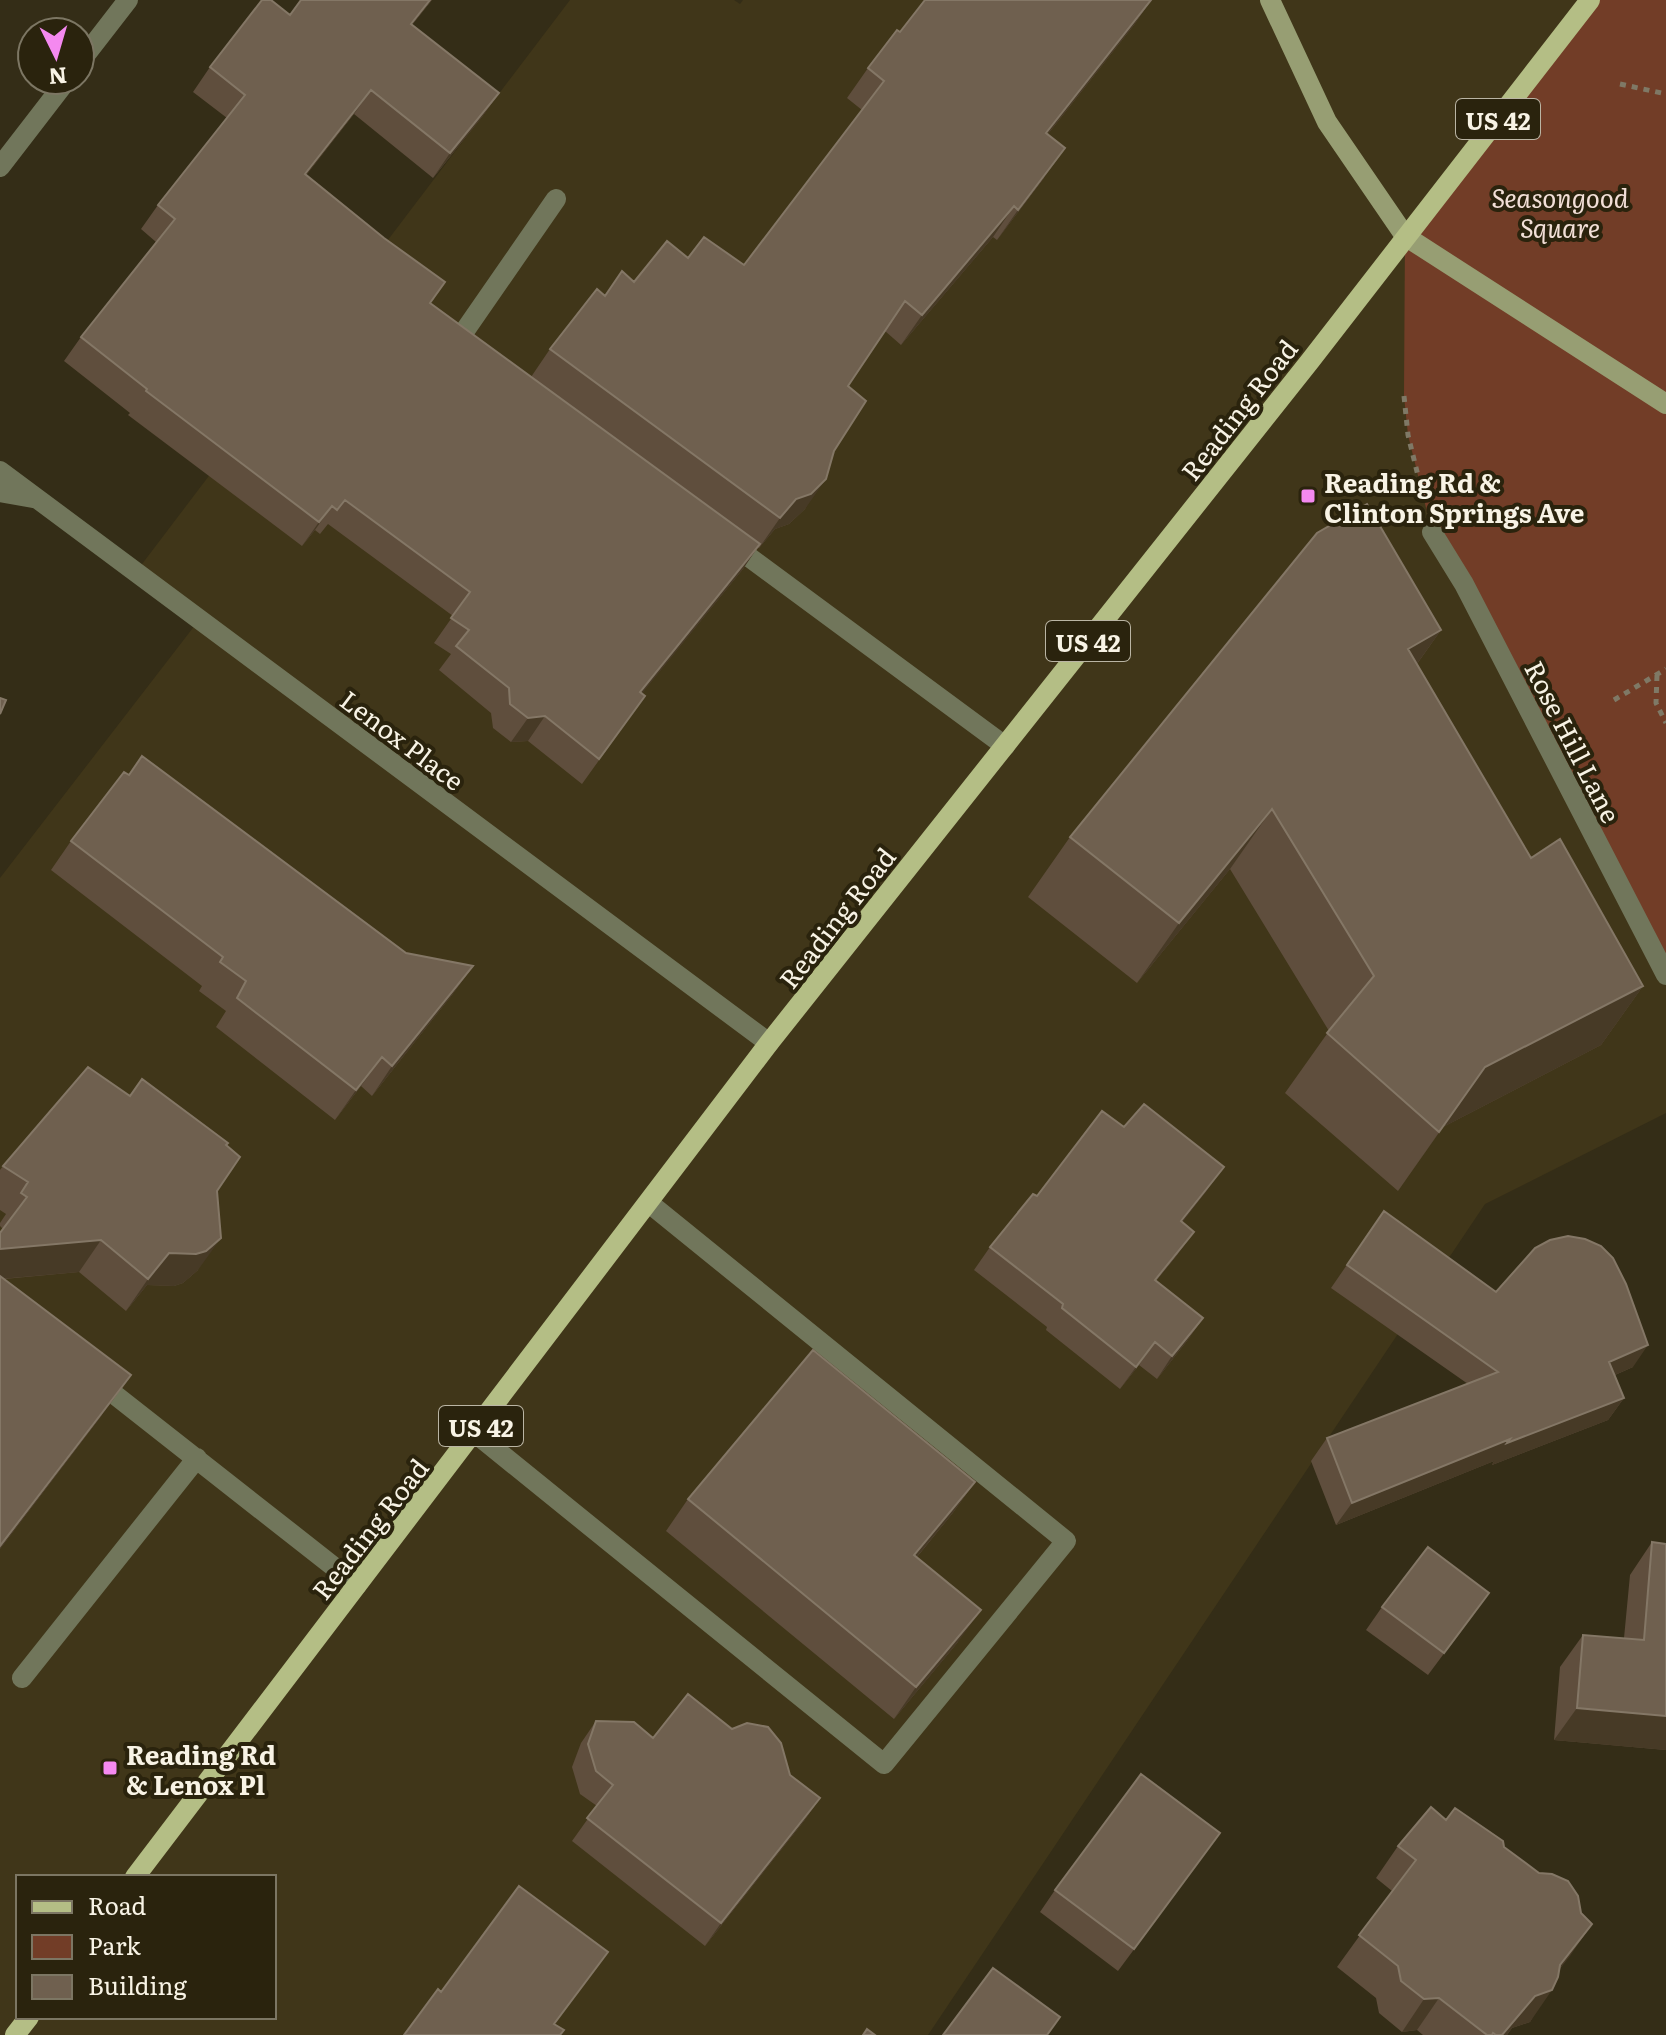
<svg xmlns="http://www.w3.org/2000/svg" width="1666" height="2035" font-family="Literata,serif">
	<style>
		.built { fill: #403619; fill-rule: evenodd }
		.green { fill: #723d27 }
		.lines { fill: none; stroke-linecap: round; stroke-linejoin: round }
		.path { stroke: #7f7966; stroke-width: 5; stroke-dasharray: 6 6; stroke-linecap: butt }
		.lane { stroke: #71765b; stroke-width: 20 }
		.street { stroke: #71765b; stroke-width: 20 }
		.secondary { stroke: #979e73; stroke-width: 20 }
		.primary { stroke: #b4be85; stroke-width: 20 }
		.wall { fill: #5f4e3d }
		.shaded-wall { fill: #473a26 }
		.building { fill: #6f604f; stroke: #847766; stroke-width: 2 }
		.poi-dot { fill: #f489f0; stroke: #2a230d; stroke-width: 3 }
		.labels { text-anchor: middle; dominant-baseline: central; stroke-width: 8; stroke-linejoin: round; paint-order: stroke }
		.shield { fill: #2a230d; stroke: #bab5a4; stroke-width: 2 }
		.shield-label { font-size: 24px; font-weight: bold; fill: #f8f3e5 }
		.park-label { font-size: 26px; font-style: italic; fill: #f2dfd7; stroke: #2a230d }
		.street-label { font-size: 26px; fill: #f8f3e5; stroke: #2a230d }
		.poi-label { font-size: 26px; font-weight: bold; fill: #f8f3e5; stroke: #2a230d; text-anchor: start }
	</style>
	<rect width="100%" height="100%" fill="#342d17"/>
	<!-- built -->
	<path class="built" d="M570,0H734L740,4L743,0H1590L1666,975V1113L1485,1204L928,2035H0V878L199,620L136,572ZM18,1877H274V2017H18Z"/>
	<!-- green -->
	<path class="green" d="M1590,0H1666V975L1432,532L1408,435L1404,396L1405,236Z"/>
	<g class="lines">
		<!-- path -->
		<path class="path" d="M1620,84L1666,94
			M1404,396L1408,435L1422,492
			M1657,675L1656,703L1666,723
			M1614,700L1666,669"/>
		<!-- lane -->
		<path class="lane" d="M466,348L457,342L556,199
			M730,543L1005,746
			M96,1380L357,1585
			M475,1433L884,1764L1066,1541L649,1203
			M22,1678L197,1458"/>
		<!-- street -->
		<path class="street" d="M80,62L128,0
			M0,167L67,80
			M0,471L769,1043
			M0,492L33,498
			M1432,532L1464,584L1666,975"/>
		<!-- secondary -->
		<path class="secondary" d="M1270,0L1327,122L1405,236L1666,404"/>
		<!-- primary -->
		<path class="primary" d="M135,1877L769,1043L1310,361L1590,0
			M15,2035L29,2017"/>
	</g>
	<!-- wall -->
	<path class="wall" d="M301,0H432L412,25L499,93L482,117L433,178L354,114L306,175L430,303L531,377L550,349L605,295L688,258L744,265L862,110L847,98L868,68L900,32L1151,0L1134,25L1048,134L1044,178L997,240L993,237L901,345L885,331L848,386L834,451L805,509L789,524L775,529L759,548L757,547L743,569L641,694L645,696L582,784L528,741L511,742L493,728L491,713L439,670L451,654L434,643L453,616L328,524L320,534L315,530L302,546L128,415L130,413L64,361L81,337L156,242L141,229L158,205L227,118L193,92L210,67L290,15Z
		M1441,630L1417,664L1531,858L1643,986L1601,1045L1443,1127L1398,1191L1285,1093L1329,1031L1230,869L1137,983L1028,897L1070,837Z
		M71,841L406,953L473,966L452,995L372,1096L361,1086L335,1120L216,1027L226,1011L199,991L202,986L51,870Z
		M130,1096L226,1145L198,1270L183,1283L174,1286L147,1285L126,1311L79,1272L4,1279L102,1415L0,1549L3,1229L0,1226V1223L6,1214L0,1210V1170L3,1166Z
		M1208,1189L1182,1222L1178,1254L1156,1281L1203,1318L1187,1341L1157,1379L1139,1365L1120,1389L1046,1330L1047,1327L974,1270L990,1247Z
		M1384,1211L1496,1292L1633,1367L1615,1375L1624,1398L1608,1420L1492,1465L1494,1461L1336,1525L1311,1461L1327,1438L1468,1384L1331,1288Z
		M975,1482L952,1514L917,1557L958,1642L894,1719L666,1531L688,1499Z
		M1652,1542L1666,1544V1750L1554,1740L1560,1667L1583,1635L1624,1638L1630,1575Z
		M1489,1593L1428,1675L1366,1630L1382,1607Z
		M596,1721L653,1738L790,1775L820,1798L804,1821L705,1946L572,1841L597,1806L580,1794L572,1767L581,1743Z
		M1446,1820L1504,1847L1581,1913L1592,1924L1559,1970L1530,2022L1512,2028L1507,2035H1423L1417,2030L1402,2032L1379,2013L1376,1998L1337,1967L1392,1891L1376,1878L1398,1846Z
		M1204,1855L1118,1971L1040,1912L1055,1890Z"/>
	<!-- shaded-wall -->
	<path class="shaded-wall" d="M430,0H432L393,48L411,24Z
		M1151,0L1134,25L1025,163L1046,133Z
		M371,90L354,114L288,199L305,174Z
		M499,93L482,117L433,178L450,153Z
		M1065,148L1044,178L997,240L1018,210Z
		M1014,206L993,237L901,345L922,315Z
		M826,479L805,509L789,524L775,529L759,548L780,518L796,499Z
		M332,506L315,530L302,546L319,522Z
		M760,544L743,569L623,717L640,692Z
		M1441,630L1399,689L1408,649Z
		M545,716L528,741L511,742L528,718Z
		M1272,809L1230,869L1137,983L1179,923Z
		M473,966L452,995L372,1096L392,1066Z
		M1643,986L1601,1045L1443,1127L1398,1191L1485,1067Z
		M382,1057L361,1086L335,1120L356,1090Z
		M1224,1167L1208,1189L1166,1244L1181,1221Z
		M1194,1232L1178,1254L1139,1302L1155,1280Z
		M221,1238L198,1270L183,1283L174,1286L147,1285L126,1311L148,1279L169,1253Z
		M101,1240L79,1272L0,1279V1249Z
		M1203,1318L1187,1341L1157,1379L1172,1356Z
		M1155,1342L1139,1365L1120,1389L1136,1367Z
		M1648,1345L1633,1367L1594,1384L1609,1362Z
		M131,1375L102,1415L0,1549V1546Z
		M1624,1398L1608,1420L1492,1465L1494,1461L1336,1525L1352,1503L1510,1439Z
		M975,1482L952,1514L892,1587L914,1555Z
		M981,1610L958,1642L894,1719L916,1687Z
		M1577,1708L1666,1716V1750L1554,1740Z
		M820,1798L804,1821L705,1946L721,1923Z
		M1592,1924L1570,1956L1539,1995L1552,1990L1530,2022L1512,2028L1507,2035H1502Z
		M608,1952L588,1980L546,2035Z
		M1439,1998L1417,2030L1402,2032L1424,1999Z"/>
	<!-- building -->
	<path class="building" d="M262,0H271L290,15L301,0H430L411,24L499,93L450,153L371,90L305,174L384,238L445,282L430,303L760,544L640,692L645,696L599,759L545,716L528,718L510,704L509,688L456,646L469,630L451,618L470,592L345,500L337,510L332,506L319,522L146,391L147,389L81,337L175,219L158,205L245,95L210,67Z
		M925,0H1151L1046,133L1065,148L1018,210L1014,206L922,315L905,301L848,386L866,401L834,451L826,479L811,494L796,499L780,518L550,349L597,289L605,296L622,271L634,282L667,241L688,258L704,237L744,265L884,81L868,68L897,30L900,32Z
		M1367,504L1441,630L1408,649L1531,858L1560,839L1643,986L1485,1067L1439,1132L1327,1033L1374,976L1272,809L1179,923L1070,837L1317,533Z
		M0,698L6,700L0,714Z
		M142,756L406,953L473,966L392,1066L382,1057L356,1090L237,998L246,981L220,962L223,957L71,841L124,772L129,775Z
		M88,1067L130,1096L142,1079L228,1143L226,1145L240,1157L217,1191L221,1238L206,1251L196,1254L169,1253L148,1279L101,1240L0,1249V1233L27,1197L21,1193L28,1182L3,1166Z
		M1144,1104L1224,1167L1181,1221L1194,1232L1155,1280L1203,1318L1172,1356L1155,1342L1136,1367L1062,1308L1063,1304L990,1247L1033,1194L1037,1196L1102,1111L1124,1127Z
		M1384,1211L1496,1292L1535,1248L1550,1240L1568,1236L1585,1239L1601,1246L1613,1258L1626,1284L1648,1345L1609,1362L1624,1398L1507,1443L1510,1439L1352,1503L1327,1438L1498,1372L1347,1265Z
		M0,1276L131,1375L0,1546Z
		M813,1350L975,1482L914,1555L981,1610L916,1687L688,1499Z
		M1652,1542L1666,1544V1716L1577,1708L1583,1635L1644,1640Z
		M1428,1547L1489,1593L1444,1653L1382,1607Z
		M688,1694L732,1729L747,1723L768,1727L781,1743L790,1775L820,1798L721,1923L587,1818L613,1785L596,1771L588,1744L596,1721L634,1722L653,1738Z
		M1141,1774L1220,1833L1134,1949L1055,1890Z
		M1431,1807L1446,1820L1455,1808L1503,1841L1504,1847L1539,1873L1552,1874L1568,1881L1578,1896L1581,1913L1592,1924L1560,1965L1558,1977L1552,1990L1535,1996L1502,2035H1496L1493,2033L1492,2035H1487L1439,1998L1424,1999L1401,1981L1398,1966L1359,1935L1416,1860L1398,1846Z
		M519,1886L608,1952L554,2024L564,2030L560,2035H404L438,1989L441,1992Z
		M993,1968L1060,2017L1047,2035H943Z
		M867,2029L875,2035H863Z"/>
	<!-- markers -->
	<g class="poi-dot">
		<rect x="1300" y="488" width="16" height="16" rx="4"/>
		<rect x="102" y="1760" width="16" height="16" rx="4"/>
	</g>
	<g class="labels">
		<!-- shield labels -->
		<g class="shield">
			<rect x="1456" y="99" width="84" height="40" rx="6"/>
			<rect x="1046" y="621" width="84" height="40" rx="6"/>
			<rect x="439" y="1406" width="84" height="40" rx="6"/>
		</g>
		<g class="shield-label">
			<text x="1498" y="119">US 42</text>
			<text x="1088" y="641">US 42</text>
			<text x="481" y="1426">US 42</text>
		</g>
		<!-- park labels -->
		<g class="park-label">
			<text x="1560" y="196">Seasongood<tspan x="1560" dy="30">Square</tspan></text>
		</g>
		<!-- street labels -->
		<g class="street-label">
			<text transform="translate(1238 409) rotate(-52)">Reading Road</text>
			<text transform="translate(403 739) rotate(37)">Lenox Place</text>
			<text transform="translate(1574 741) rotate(63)">Rose Hill Lane</text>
			<text transform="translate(836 917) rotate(-52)">Reading Road</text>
			<text transform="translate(369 1528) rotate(-52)">Reading Road</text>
		</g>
		<!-- poi labels -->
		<g class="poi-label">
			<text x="1324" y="481">Reading Rd &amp;<tspan x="1324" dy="30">Clinton Springs Ave</tspan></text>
			<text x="126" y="1753">Reading Rd<tspan x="126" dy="30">&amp; Lenox Pl</tspan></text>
		</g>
	</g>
	<!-- legend -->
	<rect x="16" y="1875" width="260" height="144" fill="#2a230d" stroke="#7c7663" stroke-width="2"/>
	<rect x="32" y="1901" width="40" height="12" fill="#b4be85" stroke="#7c7663" stroke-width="2"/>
	<text x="88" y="1915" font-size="24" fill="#f8f3e5">Road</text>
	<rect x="32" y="1935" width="40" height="24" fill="#723d27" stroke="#7c7663" stroke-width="2"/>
	<text x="88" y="1955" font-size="24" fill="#f8f3e5">Park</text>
	<rect x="32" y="1975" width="40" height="24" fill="#6f604f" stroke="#7c7663" stroke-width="2"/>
	<text x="88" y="1995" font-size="24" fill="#f8f3e5">Building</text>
	<!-- north arrow -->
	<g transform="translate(56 56) rotate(175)"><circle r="38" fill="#2a230d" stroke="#7c7663" stroke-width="2"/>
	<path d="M0-6L14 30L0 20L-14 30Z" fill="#f489f0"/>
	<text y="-12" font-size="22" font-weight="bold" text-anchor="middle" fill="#f8f3e5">N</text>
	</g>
</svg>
